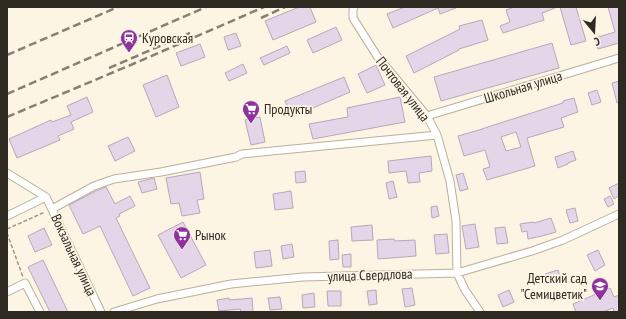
<svg xmlns="http://www.w3.org/2000/svg" width="626" height="319" font-family="'PT Sans Narrow',sans-serif">
	<style>
		.building { fill: #e5d5e8; stroke: #b7a8ba; fill-rule: evenodd }
		.lines { fill: none; stroke-linecap: round; stroke-linejoin: round }
		.minor-casing { stroke: #bab09b; stroke-width: 9 }
		.path { stroke: #9d9789; stroke-width: 1.5; stroke-dasharray: 4 2; stroke-linecap: butt }
		.minor { stroke: #fff; stroke-width: 7 }
		.rail { stroke: #868074; stroke-width: 2.5; stroke-dasharray: 8 4; stroke-linecap: butt }
		.labels { text-anchor: middle; dominant-baseline: central; stroke-width: 3.5; stroke-linejoin: round; paint-order: stroke }
		.poi-label { font-size: 14px; fill: #2e2a22; stroke: #fdf5e3; text-anchor: start }
		.street-label { font-size: 14px; fill: #2e2a22; stroke: #fdf5e3 }
	</style>
	<rect width="100%" height="100%" fill="#fdf5e3"/>
	<!-- building -->
	<path class="building" d="M299,7H310L316,22L273,40L265,21Z
		M405,7H456V8L440,14L438,8L393,28L387,14Z
		M514,7H555V8L542,13L544,20L503,33L500,26L510,22L506,10Z
		M560,7H576L586,41L571,45Z
		M608,7H619V43L598,49L595,38L615,32Z
		M482,20L488,40L459,49V50L414,73L406,56L460,29L459,26Z
		M336,27L342,40L313,53L307,40Z
		M236,33L241,46L228,50L224,37Z
		M552,43L559,68L441,101L434,77Z
		M200,44L205,57L181,66L176,53Z
		M287,46L290,53L264,65L260,58Z
		M243,64L247,73L229,81L225,73Z
		M376,65L385,85L367,93L358,74Z
		M167,75L179,107L156,117L143,85Z
		M344,77L350,92L292,117L285,101Z
		M619,81V102L617,103L612,83Z
		M597,90L601,102L592,105L588,93Z
		M87,97L93,112L71,122L74,129L58,136L60,140L17,158L9,139L51,120L52,122L71,115L67,106Z
		M400,97L405,122L313,139L309,124L348,117L347,108Z
		M574,98L578,112L561,118L564,127L527,138L535,166L487,180L483,169L490,167L485,150L464,156L458,136L479,130L497,124L563,103V101ZM516,132L521,147L506,151L501,137Z
		M260,117L265,142L251,145L245,120Z
		M128,137L135,151L115,161L108,146Z
		M573,151L576,160L568,163V164L558,168L555,157Z
		M431,156L432,171L419,173L420,182L408,183L406,171L389,173L388,161Z
		M305,171L306,182L296,183L295,172Z
		M200,172L204,199L197,200L200,213L182,216L179,203L171,204L166,178Z
		M463,173L468,189L460,191L456,175Z
		M154,178L157,189L142,193L138,182Z
		M393,181L397,197L389,199L386,183Z
		M619,183V196L614,199L609,188Z
		M106,187L115,204L130,196L135,206L119,214L120,216L116,218L150,288L133,296L100,226L83,234L69,205L96,191Z
		M291,191L293,208L275,210L273,194Z
		M610,196L614,204L608,207L604,199Z
		M437,206L439,216L432,218L431,207Z
		M575,208L578,221L570,223L566,210Z
		M551,218L556,232L542,236L528,239L527,231L522,232L520,224L533,222L534,223Z
		M183,222L206,265L181,278L158,235Z
		M475,224L479,247L466,249L462,226Z
		M372,225L373,240L352,241L351,227Z
		M505,227L508,243L497,244L495,228Z
		M44,228L52,245L35,252L28,236Z
		M447,234L449,253L436,254L434,235Z
		M394,239L395,241L415,240L416,256L378,259L377,240Z
		M338,240L339,259L330,260L329,241Z
		M292,244L294,257L283,259L281,246Z
		M270,250L272,266L256,268L254,252Z
		M598,250L605,265L595,271L587,255Z
		M351,254V267H343L342,255Z
		M43,260L68,312H50L28,267Z
		M558,270L560,277L547,281L545,274Z
		M412,288L415,305L405,307L402,289Z
		M610,288L614,297L619,295V312H614L613,308L603,312H576L573,304Z
		M376,290L377,304L369,305L367,291Z
		M509,290L514,302L503,307L498,295Z
		M327,291H341V306H328Z
		M314,293L315,307L303,308L302,295Z
		M280,297L282,309L270,310L268,298Z
		M229,298V300L252,298L253,312H241L240,309L219,311L217,300Z"/>
	<g class="lines">
		<!-- minor casing -->
		<g class="minor-casing">
			<path id="minor" d="M354,7L353,10V18L377,56L427,116L437,135L450,181L456,221L457,273L465,290L480,312
				M427,116L619,58
				M7,173L46,197
				M46,197L101,312
				M52,209L94,186L114,179L161,172L236,157L242,154L437,135
				M7,216L46,197
				M7,292L25,283L40,312
				M114,312L157,299L231,284L303,277L457,273L532,251L563,240L619,214"/>
		</g>
		<!-- path -->
		<path class="path" d="M7,229L45,212
			M7,233L23,277"/>
		<!-- minor -->
		<use href="#minor" class="minor"/>
		<!-- rail -->
		<path class="rail" d="M261,18L285,7
			M7,55L118,7
			M109,68L190,33
			M7,94L206,7
			M7,117L133,64L264,7"/>
	</g>
	<!-- icons -->
	<defs>
		<g id="station-pin" transform="scale(0.9)"><path d="M0 17L-7.5 6A9.5 9.5 0 1 1 7.5 6Z" fill="#8e339e" stroke="#fdf5e3"/><path d="M-3-6H3Q5-6 5-4V2Q5 4 3 4L4.5 6H3L1.5 4h-3L-3 6H-4.5L-3 4Q-5 4-5 2V-4Q-5-6-3-6ZM-3.5-4v3h7v-3ZM-3.5 1v1.5H-2V1ZM2 1v1.5H3.5V1Z" fill="#fff"/></g>
		<g id="supermarket-pin" transform="scale(0.9)"><path d="M0 17L-7.5 6A9.5 9.5 0 1 1 7.5 6Z" fill="#8e339e" stroke="#fdf5e3"/><path d="M-6-5.5h2.5l.6 2H6L4.5 2H-2.5L-4.4-4H-6ZM-1.5 3.2a1.3 1.3 0 1 0 .1 0ZM3 3.2a1.3 1.3 0 1 0 .1 0Z" fill="#fff"/></g>
		<g id="school-pin" transform="scale(0.9)"><path d="M0 17L-7.5 6A9.5 9.5 0 1 1 7.5 6Z" fill="#8e339e" stroke="#fdf5e3"/><path d="M0-5L7-2L0 1L-7-2ZM-4 1L0 2.5L4 1V4Q0 6-4 4Z" fill="#fff"/></g>
	</defs>
	<g fill-rule="evenodd">
		<use href="#station-pin" x="129" y="38"/>
		<use href="#supermarket-pin" x="251" y="109"/>
		<use href="#supermarket-pin" x="182" y="235"/>
		<use href="#school-pin" x="600" y="286"/>
	</g>
	<g class="labels">
		<!-- poi labels -->
		<g class="poi-label">
			<text x="142" y="38">Куровская</text>
			<text x="264" y="109">Продукты</text>
			<text x="195" y="235">Рынок</text>
			<text x="587" y="278" text-anchor="end">Детский сад<tspan x="587" dy="16">"Семицветик"</tspan></text>
		</g>
		<!-- street labels -->
		<g class="street-label">
			<text transform="translate(523 87) rotate(-17)">Школьная улица</text>
			<text transform="translate(403 89) rotate(52)">Почтовая улица</text>
			<text transform="translate(74 255) rotate(65)">Вокзальная улица</text>
			<text transform="translate(370 275) rotate(-2)">улица Свердлова</text>
		</g>
	</g>
	<!-- border -->
	<rect width="626" height="319" fill="none" stroke="#2e2a22" stroke-width="16"/>
	<!-- north arrow -->
	<g transform="translate(594 32) rotate(162)" stroke="#fdf5e3" stroke-width="3" paint-order="stroke">
	<path d="M0-3L7 15L0 10L-7 15Z" fill="#2e2a22"/>
	<text y="-6" font-size="11" font-weight="bold" text-anchor="middle" fill="#2e2a22">С</text>
	</g>
</svg>
